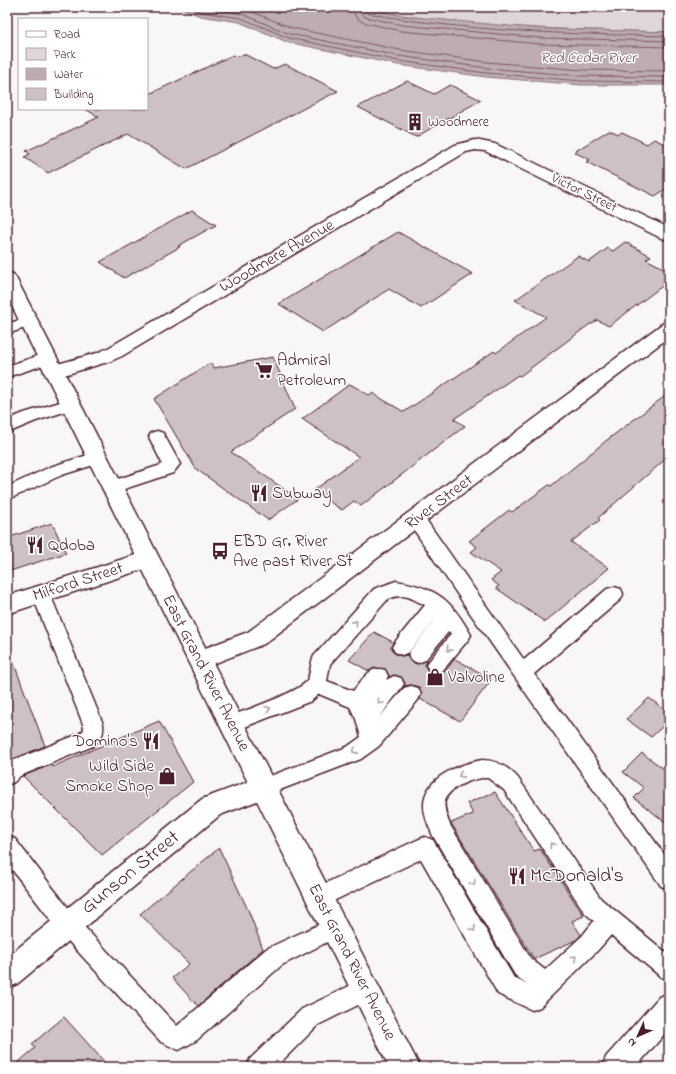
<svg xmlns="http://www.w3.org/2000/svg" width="676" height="1074" font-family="'Indie Flower',sans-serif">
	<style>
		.green { fill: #ded6d9; stroke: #947a82 }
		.water { fill: #bdadb0; stroke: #8f747b }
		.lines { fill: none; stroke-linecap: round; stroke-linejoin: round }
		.shore { stroke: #785860; stroke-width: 1 }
		.building { fill: #cdc1c4; stroke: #4a1f2b }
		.lane-casing { stroke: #4a1f2b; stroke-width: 3 }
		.street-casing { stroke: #4a1f2b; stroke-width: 3 }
		.primary-casing { stroke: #4a1f2b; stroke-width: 3 }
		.lane { fill: #fff; fill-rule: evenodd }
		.street { fill: #fff; fill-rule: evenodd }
		.primary { fill: #fff; fill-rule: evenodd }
		.oneway { stroke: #ae9aa0 }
		.labels { text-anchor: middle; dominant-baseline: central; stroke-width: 3; stroke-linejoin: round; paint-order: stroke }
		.far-poi-label { font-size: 14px; fill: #4a1f2b; stroke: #fff; text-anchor: start }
		.far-street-label { font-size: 14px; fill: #4a1f2b; stroke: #fff }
		.far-water-label { font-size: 15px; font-style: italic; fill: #72515a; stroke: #fff }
		.street-label { font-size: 17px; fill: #4a1f2b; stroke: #fff }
		.poi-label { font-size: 17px; fill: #4a1f2b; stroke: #fff; text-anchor: start }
		.near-street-label { font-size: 20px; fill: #4a1f2b; stroke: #fff }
		.near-poi-label { font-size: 20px; fill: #4a1f2b; stroke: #fff; text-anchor: start }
	</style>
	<rect width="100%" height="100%" fill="#f8f6f7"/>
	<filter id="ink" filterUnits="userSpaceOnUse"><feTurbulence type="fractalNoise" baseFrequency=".025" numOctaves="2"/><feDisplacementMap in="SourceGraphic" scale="8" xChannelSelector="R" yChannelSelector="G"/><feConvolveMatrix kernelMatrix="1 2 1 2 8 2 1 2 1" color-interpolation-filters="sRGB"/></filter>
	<g filter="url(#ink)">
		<!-- green -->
		<path class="green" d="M359,7H669V32C566,29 461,29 359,7Z"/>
		<!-- water -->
		<path class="water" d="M178,7H359L403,16L541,29L669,32V85H582L486,77L398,65L287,42L239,22L200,16Z"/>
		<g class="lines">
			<!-- shore -->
			<path class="shore" d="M189,7L201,12L241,18L289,38L399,61L486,73L582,81L669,82
				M202,7L242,14L290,34L399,56L487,68L582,76L669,77
				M240,7L292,28L400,50L487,62L582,70L669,71
				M353,7L355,16L362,22L401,31L540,44L669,47
				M359,7L360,13L365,17L402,25L540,38L669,41
				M364,7L367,13C466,32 568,34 669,36"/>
		</g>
		<!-- building -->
		<path class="building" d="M244,54L273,69L285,64L338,91L186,169L128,134L48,173L24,157L30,154L26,151L99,117L85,109H147V95L233,55L237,57Z
			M407,81L434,94L450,85L481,100L416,137L358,107Z
			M609,130L619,134L622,132L647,144L654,139L669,146V187L655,196L586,162L590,160L574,152Z
			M192,210L216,225L178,246L180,247L124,278L100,262Z
			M398,232L473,274L421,308L389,289L323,332L279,304Z
			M625,242L651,256L646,259L669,271V281L609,326L597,320L592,324H590L520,376L518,375L454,419L465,426L361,506L354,501L342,510L313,491L359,457L302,419L350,384L369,395L372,393L404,412L494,351L496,353L546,317L515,300L578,256L589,262L608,248L613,251Z
			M273,357L295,409L231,452L298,499L268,520L196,469L154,399L210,363L214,368Z
			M669,393V456L598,518L600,520L571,542L609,568L545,622L496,588L499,586L491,580L501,572L471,552L477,547L469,541L509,510L512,512L549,485L551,486L607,440Z
			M52,523L66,553L7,572V538Z
			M374,632L393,642L391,648L394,653L401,656L407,655L410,661L417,664L428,660L425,666L428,671L435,674L446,670L455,659L492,679L460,721L420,699L422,693L419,687L411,685L404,686L405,683L401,677L394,675L389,677L385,669L374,668L369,671L349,660Z
			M7,653H10L45,746L8,761Z
			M649,698L669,713V721L651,737L626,719Z
			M159,721L193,782L102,855L23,776L51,765L52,767Z
			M642,753L664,769L669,764V825L634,798L644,788L623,772Z
			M495,792L534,851L540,849L584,916L572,921L581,935L576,940L534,959L451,823L473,814L467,803Z
			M219,848L249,912L263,949L198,1006L172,978L189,964L140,914Z
			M64,1017L109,1067H13L35,1048L32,1044Z"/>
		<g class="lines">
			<!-- lane casing -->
			<g class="lane-casing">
				<path id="lane" d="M29,317L34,319L37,322L34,325L7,334V324Z
					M47,353L53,354L55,358L53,362L7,377V366Z
					M70,399L76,400L78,404L76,408L36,421L7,433V420L24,413Z
					M157,431L163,433L180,464L173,473L112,493L106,491L103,487L106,483L161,465L162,463L149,437L151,433Z
					M97,452L103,454L106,458L103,462L62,475L7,500V487L50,467Z
					M416,513L422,514L524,660L607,589L614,587L621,589L623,594L621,599L534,674L669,861V889L661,886L470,613L410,524L407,519L410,514Z
					M396,581C437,588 451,599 471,635L468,640L443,670L436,673L429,670L426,665L451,634L449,631L425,660L418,663L411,660L408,655L411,650L438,616L409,652L402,655L395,652L392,647L395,642L425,605C411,598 404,592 388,599L330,664L327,681L353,691C363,680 369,665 385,670L388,676L386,680L394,676L401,678L404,684L379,718L404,688L411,686L418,688L421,694L418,700L379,746L361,759L264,796L257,793L254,787L257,781L347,747L361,737L356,719L350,707L319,694L311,701L232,732L225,730L222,724L225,718C241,712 297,693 306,682C311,676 310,663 314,656L374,589Z
					M41,587L48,589L50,594L103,724C104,735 101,739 93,746L20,776L14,782L7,785V763L79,734L84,730L83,724L32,594L34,589Z
					M482,760C497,760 508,767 518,778L601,899L669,955V980L661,977L611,935L598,950L540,1007L532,1010L498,994L421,859L327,904L319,907L311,904L308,897L311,890L417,840L425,837L433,840L514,978L528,985L515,975L433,836C429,827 424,817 424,806C423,778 459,764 482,760ZM482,778H488L504,790L585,913L594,921L582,936L545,970L531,959L450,825C447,817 443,808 445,800C450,787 470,780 482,778Z
					M7,836L15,839L76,918L177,1026L266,949L335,917L343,920L346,927L343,934L282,965L197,1040L179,1050L161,1042L60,932L7,863Z
					M366,978L374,981L378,989L374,997L318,1025L276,1067H247L250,1059L302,1009Z"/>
			</g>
			<!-- street casing -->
			<g class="street-casing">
				<path id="street" d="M475,140L495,144L669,228V240L663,239L485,151L475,150L466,152L122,356L111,361L54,378L47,377L44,372L47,367L97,353L108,348L455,145Z
					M669,322V337L264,644L200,669L192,667L188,660L192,653L248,632L662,324Z
					M148,551L156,553L159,559L156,565L7,614V596Z
					M264,776L273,779L277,787L273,795L220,815L17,984L7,988V957L202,799Z
					M669,993V1029L636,1067H602L606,1057L659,997Z"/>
			</g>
			<!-- primary casing -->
			<g class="primary-casing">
				<path id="primary" d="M7,272L13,274L16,278L420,1067H389L7,296Z"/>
			</g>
			<!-- lane -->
			<use href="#lane" class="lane"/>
			<!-- street -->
			<use href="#street" class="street"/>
			<!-- primary -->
			<use href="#primary" class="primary"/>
		</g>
		<!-- one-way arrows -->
		<defs><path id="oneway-chevron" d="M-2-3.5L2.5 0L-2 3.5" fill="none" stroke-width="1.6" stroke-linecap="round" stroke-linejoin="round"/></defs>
		<g class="oneway">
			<use href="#oneway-chevron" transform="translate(355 623) rotate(-48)"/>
			<use href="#oneway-chevron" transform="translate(449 649) rotate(131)"/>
			<use href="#oneway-chevron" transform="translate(380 702) rotate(130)"/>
			<use href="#oneway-chevron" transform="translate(268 709) rotate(-21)"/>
			<use href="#oneway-chevron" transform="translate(355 751) rotate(151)"/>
			<use href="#oneway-chevron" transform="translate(461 775) rotate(152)"/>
			<use href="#oneway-chevron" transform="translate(552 845) rotate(-124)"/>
			<use href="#oneway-chevron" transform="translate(473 883) rotate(59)"/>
			<use href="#oneway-chevron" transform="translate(473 929) rotate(60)"/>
			<use href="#oneway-chevron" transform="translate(574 958) rotate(-43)"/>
		</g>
	</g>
	<!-- icons -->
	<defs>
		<g id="building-bare" transform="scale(1.38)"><path d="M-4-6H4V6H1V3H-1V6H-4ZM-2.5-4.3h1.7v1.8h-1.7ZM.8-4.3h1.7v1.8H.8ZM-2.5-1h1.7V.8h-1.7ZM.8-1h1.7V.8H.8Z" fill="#4a1f2b" stroke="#fff" stroke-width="2.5" paint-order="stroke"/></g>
		<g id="supermarket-bare" transform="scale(1.38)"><path d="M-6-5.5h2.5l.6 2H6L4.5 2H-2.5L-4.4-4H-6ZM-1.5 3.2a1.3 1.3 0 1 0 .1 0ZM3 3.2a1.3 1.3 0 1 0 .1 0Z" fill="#4a1f2b" stroke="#fff" stroke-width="2.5" paint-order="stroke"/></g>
		<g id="restaurant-bare" transform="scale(1.38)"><path d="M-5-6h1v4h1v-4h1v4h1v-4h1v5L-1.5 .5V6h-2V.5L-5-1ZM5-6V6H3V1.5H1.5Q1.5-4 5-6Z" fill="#4a1f2b" stroke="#fff" stroke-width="2.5" paint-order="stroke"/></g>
		<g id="bus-bare" transform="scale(1.38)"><path d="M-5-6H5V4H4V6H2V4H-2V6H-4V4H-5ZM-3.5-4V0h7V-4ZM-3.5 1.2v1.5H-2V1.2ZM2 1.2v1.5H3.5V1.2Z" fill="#4a1f2b" stroke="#fff" stroke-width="2.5" paint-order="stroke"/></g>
		<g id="shop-bare" transform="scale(1.38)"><path d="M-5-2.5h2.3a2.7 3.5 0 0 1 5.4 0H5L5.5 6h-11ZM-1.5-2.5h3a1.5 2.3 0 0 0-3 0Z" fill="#4a1f2b" stroke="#fff" stroke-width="2.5" paint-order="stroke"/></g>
	</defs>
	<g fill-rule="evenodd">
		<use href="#building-bare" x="415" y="122"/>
		<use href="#supermarket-bare" x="264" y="370"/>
		<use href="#restaurant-bare" x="259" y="493"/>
		<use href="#restaurant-bare" x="35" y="545"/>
		<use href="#bus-bare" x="220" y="551"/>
		<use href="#shop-bare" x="435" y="677"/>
		<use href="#restaurant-bare" x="151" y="741"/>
		<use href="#shop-bare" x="167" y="776"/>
		<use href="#restaurant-bare" x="517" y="876"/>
	</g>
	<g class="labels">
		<!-- far-poi labels -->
		<g class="far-poi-label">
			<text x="428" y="122">Woodmere</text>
		</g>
		<!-- far-street labels -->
		<g class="far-street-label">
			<text transform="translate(584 193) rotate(26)">Victor Street</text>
		</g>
		<!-- far-water labels -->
		<g class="far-water-label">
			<text x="588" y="58">Red Cedar River</text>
		</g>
		<!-- street labels -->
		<g class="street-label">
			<text transform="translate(277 256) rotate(-30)">Woodmere Avenue</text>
			<text transform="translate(439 502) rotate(-37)">River Street</text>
			<text transform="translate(78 582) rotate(-18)">Milford Street</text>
			<text transform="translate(206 673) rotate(63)">East Grand River Avenue</text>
			<text transform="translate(352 962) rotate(63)">East Grand River Avenue</text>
		</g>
		<!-- poi labels -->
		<g class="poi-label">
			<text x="277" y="360">Admiral<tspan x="277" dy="20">Petroleum</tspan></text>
			<text x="272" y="493">Subway</text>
			<text x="233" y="541">EBD Gr. River<tspan x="233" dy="20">Ave past River St</tspan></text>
			<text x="48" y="545">Qdoba</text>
			<text x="448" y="677">Valvoline</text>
			<text x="138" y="741" text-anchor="end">Domino's</text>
			<text x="154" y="766" text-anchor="end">Wild Side<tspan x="154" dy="20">Smoke Shop</tspan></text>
		</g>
		<!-- near-street labels -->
		<g class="near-street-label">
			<text transform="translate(131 873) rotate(-39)">Gunson Street</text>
		</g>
		<!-- near-poi labels -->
		<g class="near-poi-label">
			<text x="530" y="876">McDonald's</text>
		</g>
	</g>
	<!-- margin -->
	<rect width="676" height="1074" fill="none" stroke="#fff" stroke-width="24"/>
	<rect x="12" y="12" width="652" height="1050" fill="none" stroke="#4a1f2b" stroke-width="1.5" filter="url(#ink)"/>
	<!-- legend -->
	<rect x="18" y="18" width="130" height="92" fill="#ffffff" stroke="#b7a5aa"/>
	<rect x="26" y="31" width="20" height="6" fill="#ffffff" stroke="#b7a5aa"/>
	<text x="54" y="38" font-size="12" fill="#4a1f2b">Road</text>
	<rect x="26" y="48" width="20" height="12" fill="#ded6d9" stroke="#b7a5aa"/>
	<text x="54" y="58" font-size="12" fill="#4a1f2b">Park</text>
	<rect x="26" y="68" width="20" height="12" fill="#bdadb0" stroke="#b7a5aa"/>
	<text x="54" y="78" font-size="12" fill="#4a1f2b">Water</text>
	<rect x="26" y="88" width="20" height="12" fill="#cdc1c4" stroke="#b7a5aa"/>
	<text x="54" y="98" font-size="12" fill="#4a1f2b">Building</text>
	<!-- north arrow -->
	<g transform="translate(638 1036) rotate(225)" stroke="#ffffff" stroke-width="3" paint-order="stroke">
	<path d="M0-3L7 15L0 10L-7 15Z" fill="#4a1f2b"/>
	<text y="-6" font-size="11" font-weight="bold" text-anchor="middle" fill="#4a1f2b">N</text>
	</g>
</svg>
